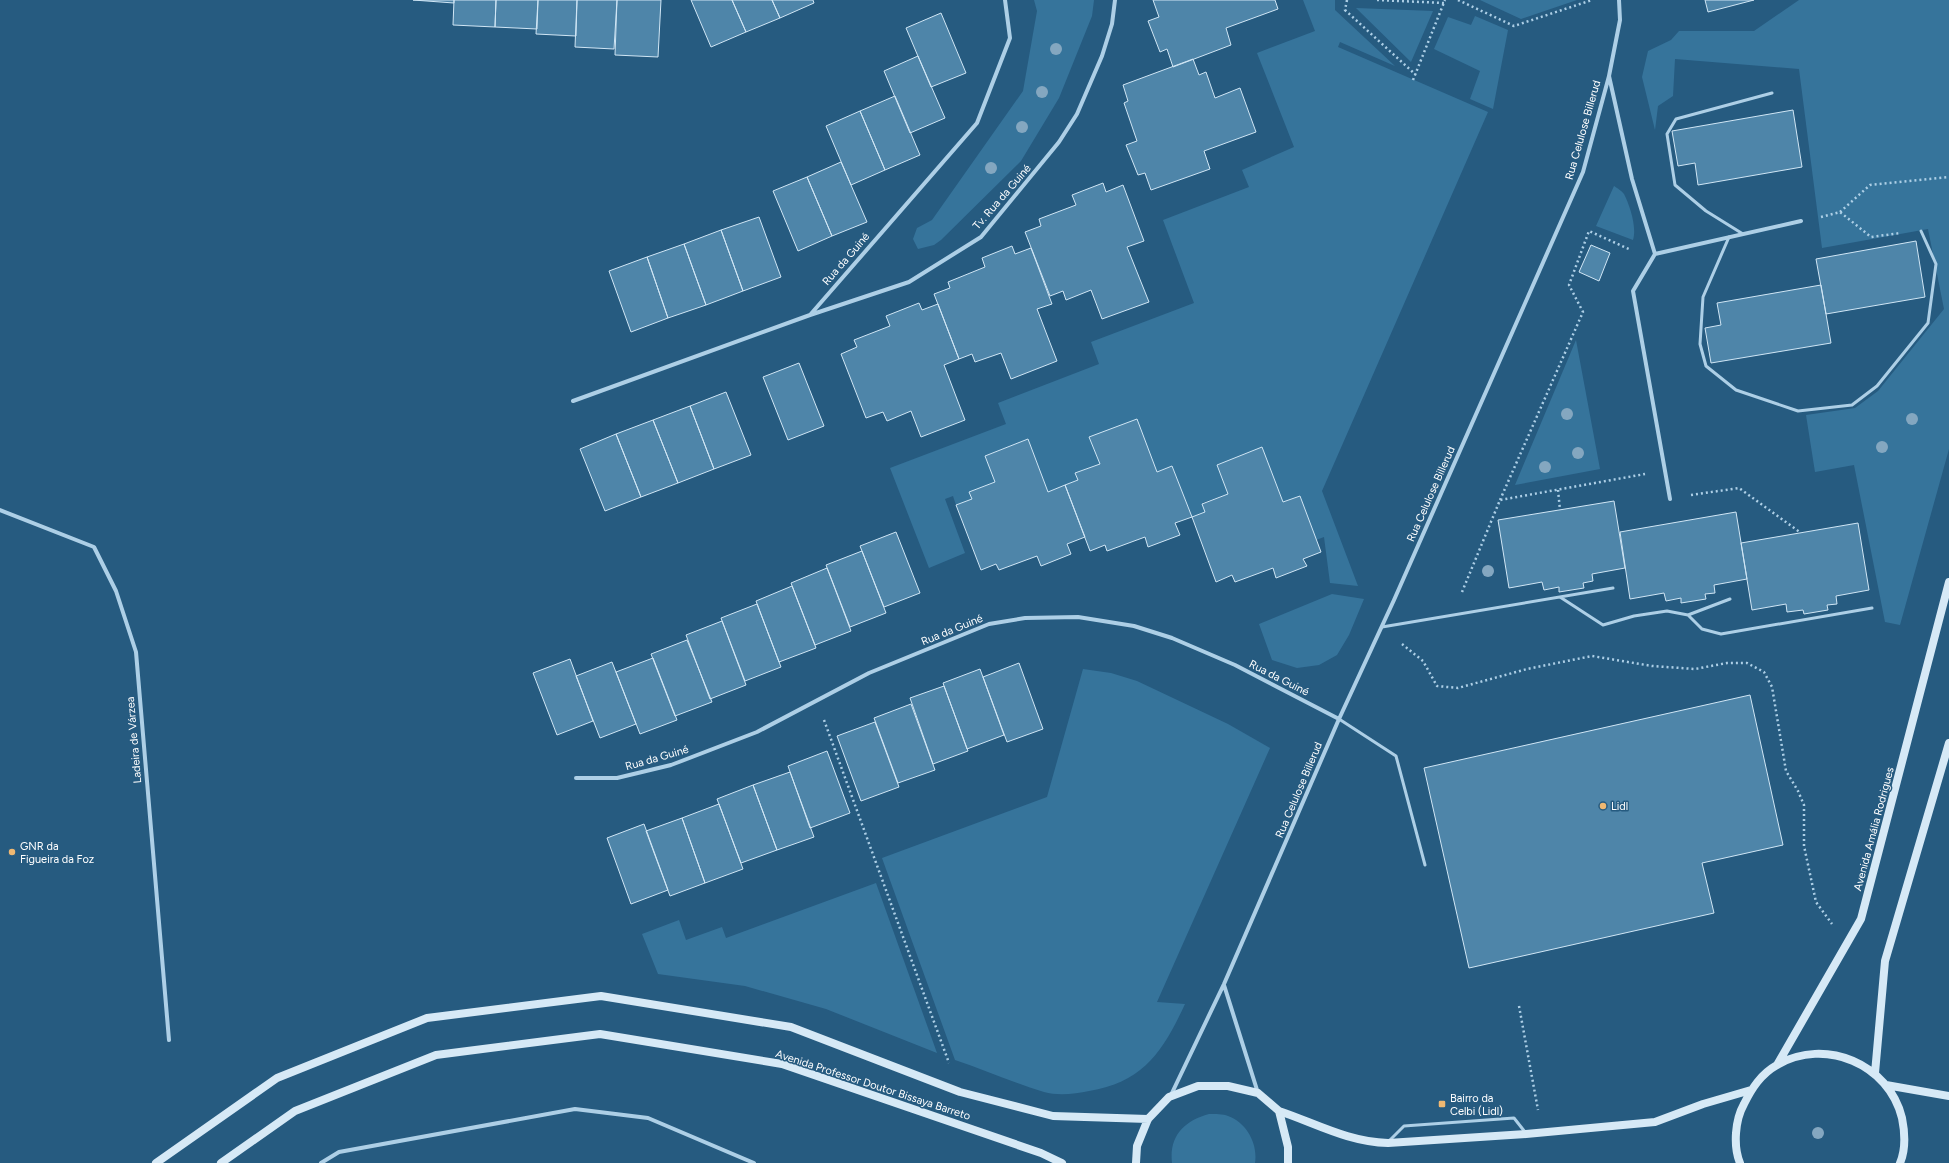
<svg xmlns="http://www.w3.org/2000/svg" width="1949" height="1163" font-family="Figtree,sans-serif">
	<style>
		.green { fill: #36749b }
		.building { fill: #4e85a9; stroke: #d0e6f5 }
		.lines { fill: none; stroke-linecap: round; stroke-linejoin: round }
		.path { stroke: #adcfe6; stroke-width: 2.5; stroke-dasharray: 2 3; stroke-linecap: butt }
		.lane { stroke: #adcfe6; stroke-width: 3 }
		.street { stroke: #adcfe6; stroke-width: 4 }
		.secondary { stroke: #d6e9f6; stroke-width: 8 }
		.tree { fill: #84a7c0 }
		.poi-dot { fill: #efb872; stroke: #265b80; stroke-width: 1.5 }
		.labels { text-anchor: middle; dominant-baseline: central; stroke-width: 3; stroke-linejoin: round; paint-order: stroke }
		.street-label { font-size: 11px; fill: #fff; stroke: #265b80 }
		.poi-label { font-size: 11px; fill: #fff; stroke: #265b80; text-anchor: start }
	</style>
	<rect width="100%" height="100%" fill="#265b80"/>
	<!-- green -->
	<path class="green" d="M1034,0H1094L1092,16L1059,98L1021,161L941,240L934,245L918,249L913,239L917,228L932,220L1023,91L1037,11Z
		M1303,0H1335V10L1395,66L1340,42L1338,47L1488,112L1322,491L1358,586L1330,583L1324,537L1316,540L1300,496L1283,502L1262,447L1217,465L1228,494L1202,503L1205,512L1192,517L1172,466L1157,472L1090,438L1100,464L1075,473L1078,480L1048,492L1028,439L985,456L995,482L969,492L972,499L956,505L953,496L945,499L965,553L929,568L890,468L1006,424L998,403L1099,364L1091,342L1194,303L1163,220L1249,187L1242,170L1294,147L1257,53L1315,31Z
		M1480,0H1577L1521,19Z
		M1799,0H1949V449L1900,625L1885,622L1854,465L1815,472L1806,415L1855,408L1878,391L1944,309L1928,229L1822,248L1799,69L1675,59L1673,96L1658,106L1655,130L1642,77L1648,51L1671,40L1679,31H1754Z
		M1356,8L1433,11L1411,62Z
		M1475,16L1508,30L1493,109L1470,99L1480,71L1434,49L1448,17L1471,25Z
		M1614,186C1617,188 1622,191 1624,194C1630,206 1637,227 1633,240L1596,226Z
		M1576,340L1600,469L1515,485Z
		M1332,594L1364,599L1349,635L1337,655L1319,665L1297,668L1272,660L1259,624Z
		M1083,669L1111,673L1137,681L1228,724L1270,748L1157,1002L1185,1004C1163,1051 1144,1082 1089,1091C1075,1094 1058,1096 1044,1092C1014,1083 985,1070 955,1060L882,858L1047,797Z
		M876,883L937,1053L826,1009L745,986L658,974L642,934L679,920L686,940L722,927L726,938Z
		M1209,1114C1215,1114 1223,1114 1228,1116C1247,1123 1258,1144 1255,1163H1172C1169,1136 1184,1121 1209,1114Z"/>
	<!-- building -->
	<path class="building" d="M413,0H454V3Z
		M454,0H496L495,27L453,25Z
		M496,0H538L537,29L495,27Z
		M538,0H577L576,36L536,34Z
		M577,0H617L614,49L575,47Z
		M617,0H661L658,57L615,55Z
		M691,0H732L746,32L711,47Z
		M732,0H772L780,18L746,32Z
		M772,0H813L814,3L780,18Z
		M1153,0H1275L1278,9L1226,28L1231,45L1173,67L1167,49L1160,52L1148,21L1159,17Z
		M1705,0H1754L1708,12Z
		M941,13L966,73L931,87L906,28Z
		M918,56L945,118L910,133L884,71Z
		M1193,59L1199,75L1206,72L1215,98L1240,88L1256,132L1204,151L1210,169L1151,190L1145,173L1138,175L1126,145L1137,141L1124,103L1128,101L1123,85Z
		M895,96L920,155L885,170L860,111Z
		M1793,110L1802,167L1698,185L1695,163L1678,166L1672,131Z
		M860,111L885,170L851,185L826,126Z
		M841,162L867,222L832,236L807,177Z
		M807,177L832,236L798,251L773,191Z
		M1103,183L1106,192L1123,185L1144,241L1127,247L1149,302L1102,319L1091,290L1066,300L1063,291L1050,296L1025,232L1041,226L1039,219L1076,205L1072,195Z
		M759,217L781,277L743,291L721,230Z
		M721,230L743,291L706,305L684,244Z
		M1916,241L1925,297L1826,314L1816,259Z
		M684,244L706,305L668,318L647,257Z
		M1591,245L1610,253L1599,281L1579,272Z
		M1012,246L1015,254L1031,248L1052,304L1037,309L1057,361L1011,379L1001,353L975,362L972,354L959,359L934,294L950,288L948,282L985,267L982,258Z
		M647,257L668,318L631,332L609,271Z
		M1821,285L1831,343L1711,363L1705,328L1721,325L1717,303Z
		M919,303L922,310L938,304L959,359L944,365L965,420L921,437L911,411L887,421L883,412L866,418L841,354L857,347L854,340L890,326L886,316Z
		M799,363L824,426L788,440L763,377Z
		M726,392L751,455L714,469L690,406Z
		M690,406L714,469L678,483L653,420Z
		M1137,419L1157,472L1172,466L1192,517L1175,523L1180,535L1148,547L1145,537L1107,551L1105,545L1090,551L1065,485L1078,480L1075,473L1100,464L1089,437Z
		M653,420L678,483L641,497L616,434Z
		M616,434L641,497L605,511L580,449Z
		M1028,439L1048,492L1065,485L1085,537L1067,544L1071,554L1041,566L1037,556L999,570L996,564L981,570L956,505L972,499L969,492L995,482L985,456Z
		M1262,447L1283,502L1300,496L1321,552L1303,559L1307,566L1276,578L1273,568L1235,582L1232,575L1216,582L1192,517L1205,512L1202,504L1228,494L1217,465Z
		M1614,501L1625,568L1592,574L1593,581L1583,583L1584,588L1559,592V587L1544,590L1542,582L1509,588L1498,520Z
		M1736,512L1747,579L1714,585L1715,593L1705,594L1706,599L1681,603V598L1666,601L1664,593L1630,599L1620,532Z
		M1858,523L1869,590L1836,596L1837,604L1827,605L1828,610L1804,614L1803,610L1787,612L1786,604L1752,610L1741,543Z
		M896,532L920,593L884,607L860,546Z
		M862,551L886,613L850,627L826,565Z
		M827,568L851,631L815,645L791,583Z
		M792,586L816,648L779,662L756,601Z
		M757,604L781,667L745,681L721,618Z
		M722,621L746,685L710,699L686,635Z
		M687,640L712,702L675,716L651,654Z
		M653,658L677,720L640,734L616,672Z
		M570,659L593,721L557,735L533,673Z
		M612,662L636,724L600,738L576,676Z
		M1019,663L1043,729L1007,742L983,677Z
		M980,669L1004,735L967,749L943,683Z
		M944,686L968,751L933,764L910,698Z
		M1750,695L1783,845L1702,863L1714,913L1469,968L1424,768Z
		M911,704L935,770L898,783L874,718Z
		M875,722L899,787L861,801L837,736Z
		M827,751L850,813L810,828L788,766Z
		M790,772L814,837L777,850L753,785Z
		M753,785L777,850L741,863L717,799Z
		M719,804L743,869L705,883L682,818Z
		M682,818L705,883L670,896L646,831Z
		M644,824L668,890L631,904L607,838Z"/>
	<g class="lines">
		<!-- path -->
		<path class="path" d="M1347,0L1345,10L1416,75
			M1377,0L1444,3
			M1458,0L1514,26L1592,0
			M1413,80L1445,0
			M1840,212L1870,185L1949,177
			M1821,217L1840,212L1871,237L1901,233
			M1558,490L1560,510
			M1691,495L1739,488L1801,533
			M1500,500L1583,312L1569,285L1589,231L1631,250
			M1462,592L1500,500L1645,474
			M1402,644L1423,661L1437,686L1458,688L1527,669L1592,656L1652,666L1695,669L1727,663H1747L1764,672L1772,687L1786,771L1798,791L1804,805V846L1816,902L1832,924
			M824,720L949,1063
			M1519,1006L1538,1110"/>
		<!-- lane -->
		<path class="lane" d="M1743,234L1706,211L1675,185L1667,134L1676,119L1772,93
			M1729,237L1703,297L1700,344L1706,366L1736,390L1798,411L1852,405L1877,386L1928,323L1936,264L1921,231
			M1560,597L1603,625L1634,616L1667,611L1688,615L1730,599
			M1688,615L1702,629L1721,634L1872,608
			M1382,627L1613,588
			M1339,719L1396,756L1425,865
			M1390,1140L1404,1126L1514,1118L1525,1132"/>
		<!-- street -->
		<path class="street" d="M1609,76L1632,179L1655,254L1633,291L1670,499
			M1655,254L1801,221
			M810,315L977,123L1010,38L1005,0
			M573,401L810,315L909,282L981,237L1059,142L1077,114L1102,56L1112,24L1115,0
			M0,510L94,547L116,591L136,652L169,1040
			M576,778H617L671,765L757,732L869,673L989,624L1025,618L1078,617L1134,626L1172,638L1235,665L1339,719
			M1224,985L1258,1093
			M1171,1095L1224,984L1339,719L1394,600L1583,172L1609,76L1620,20L1619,0
			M321,1163L339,1152L575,1109L648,1118L754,1163"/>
		<!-- secondary -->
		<path class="secondary" d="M1777,1065L1861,919L1949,582
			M1875,1073L1885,961L1949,743
			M1886,1085L1949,1096
			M1279,1111C1315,1123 1348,1142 1388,1143L1526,1134L1655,1122L1703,1104L1751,1090
			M156,1163L277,1078L427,1018L601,996L791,1027L960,1092L1053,1116L1148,1119
			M221,1163L295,1111L436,1055L600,1034L782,1064L1041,1153L1062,1163
			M1136,1163L1137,1146L1148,1119L1169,1097L1198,1086H1228L1258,1093L1279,1111L1288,1147V1163
			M1740,1163C1733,1146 1735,1120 1744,1104C1752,1088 1761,1074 1777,1065C1825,1037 1889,1064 1902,1118C1905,1133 1906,1149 1900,1163"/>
	</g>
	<!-- trees -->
	<g class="tree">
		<circle cx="1056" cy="49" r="6"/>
		<circle cx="1042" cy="92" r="6"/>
		<circle cx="1022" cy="127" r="6"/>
		<circle cx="991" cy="168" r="6"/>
		<circle cx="1567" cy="414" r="6"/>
		<circle cx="1912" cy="419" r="6"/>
		<circle cx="1882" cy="447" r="6"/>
		<circle cx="1578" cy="453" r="6"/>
		<circle cx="1545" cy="467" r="6"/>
		<circle cx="1488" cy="571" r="6"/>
		<circle cx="1818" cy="1133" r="6"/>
	</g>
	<!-- markers -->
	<g class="poi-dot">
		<circle cx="1603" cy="806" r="4"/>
		<circle cx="12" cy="852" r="4"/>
		<rect x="1438" y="1100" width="8" height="8" rx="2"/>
	</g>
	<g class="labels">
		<!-- street labels -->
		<g class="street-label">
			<text transform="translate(1583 130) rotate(-74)">Rua Celulose Billerud</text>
			<text transform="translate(1002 197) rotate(-49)">Tv. Rua da Guiné</text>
			<text transform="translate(846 259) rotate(-49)">Rua da Guiné</text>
			<text transform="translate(1431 494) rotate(-66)">Rua Celulose Billerud</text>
			<text transform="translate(952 630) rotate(-22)">Rua da Guiné</text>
			<text transform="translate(1279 678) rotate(27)">Rua da Guiné</text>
			<text transform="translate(134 740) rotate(-95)">Ladeira de Várzea</text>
			<text transform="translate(657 758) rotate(-16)">Rua da Guiné</text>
			<text transform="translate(1299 790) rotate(-67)">Rua Celulose Billerud</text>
			<text transform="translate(1874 829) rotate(-75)">Avenida Amália Rodrigues</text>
			<text transform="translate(873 1085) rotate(18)">Avenida Professor Doutor Bissaya Barreto</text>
		</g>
		<!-- poi labels -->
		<g class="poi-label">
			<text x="1611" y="806">Lidl</text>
			<text x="20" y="846">GNR da<tspan x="20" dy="13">Figueira da Foz</tspan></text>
			<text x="1450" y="1098">Bairro da<tspan x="1450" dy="13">Celbi (Lidl)</tspan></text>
		</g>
	</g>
</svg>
